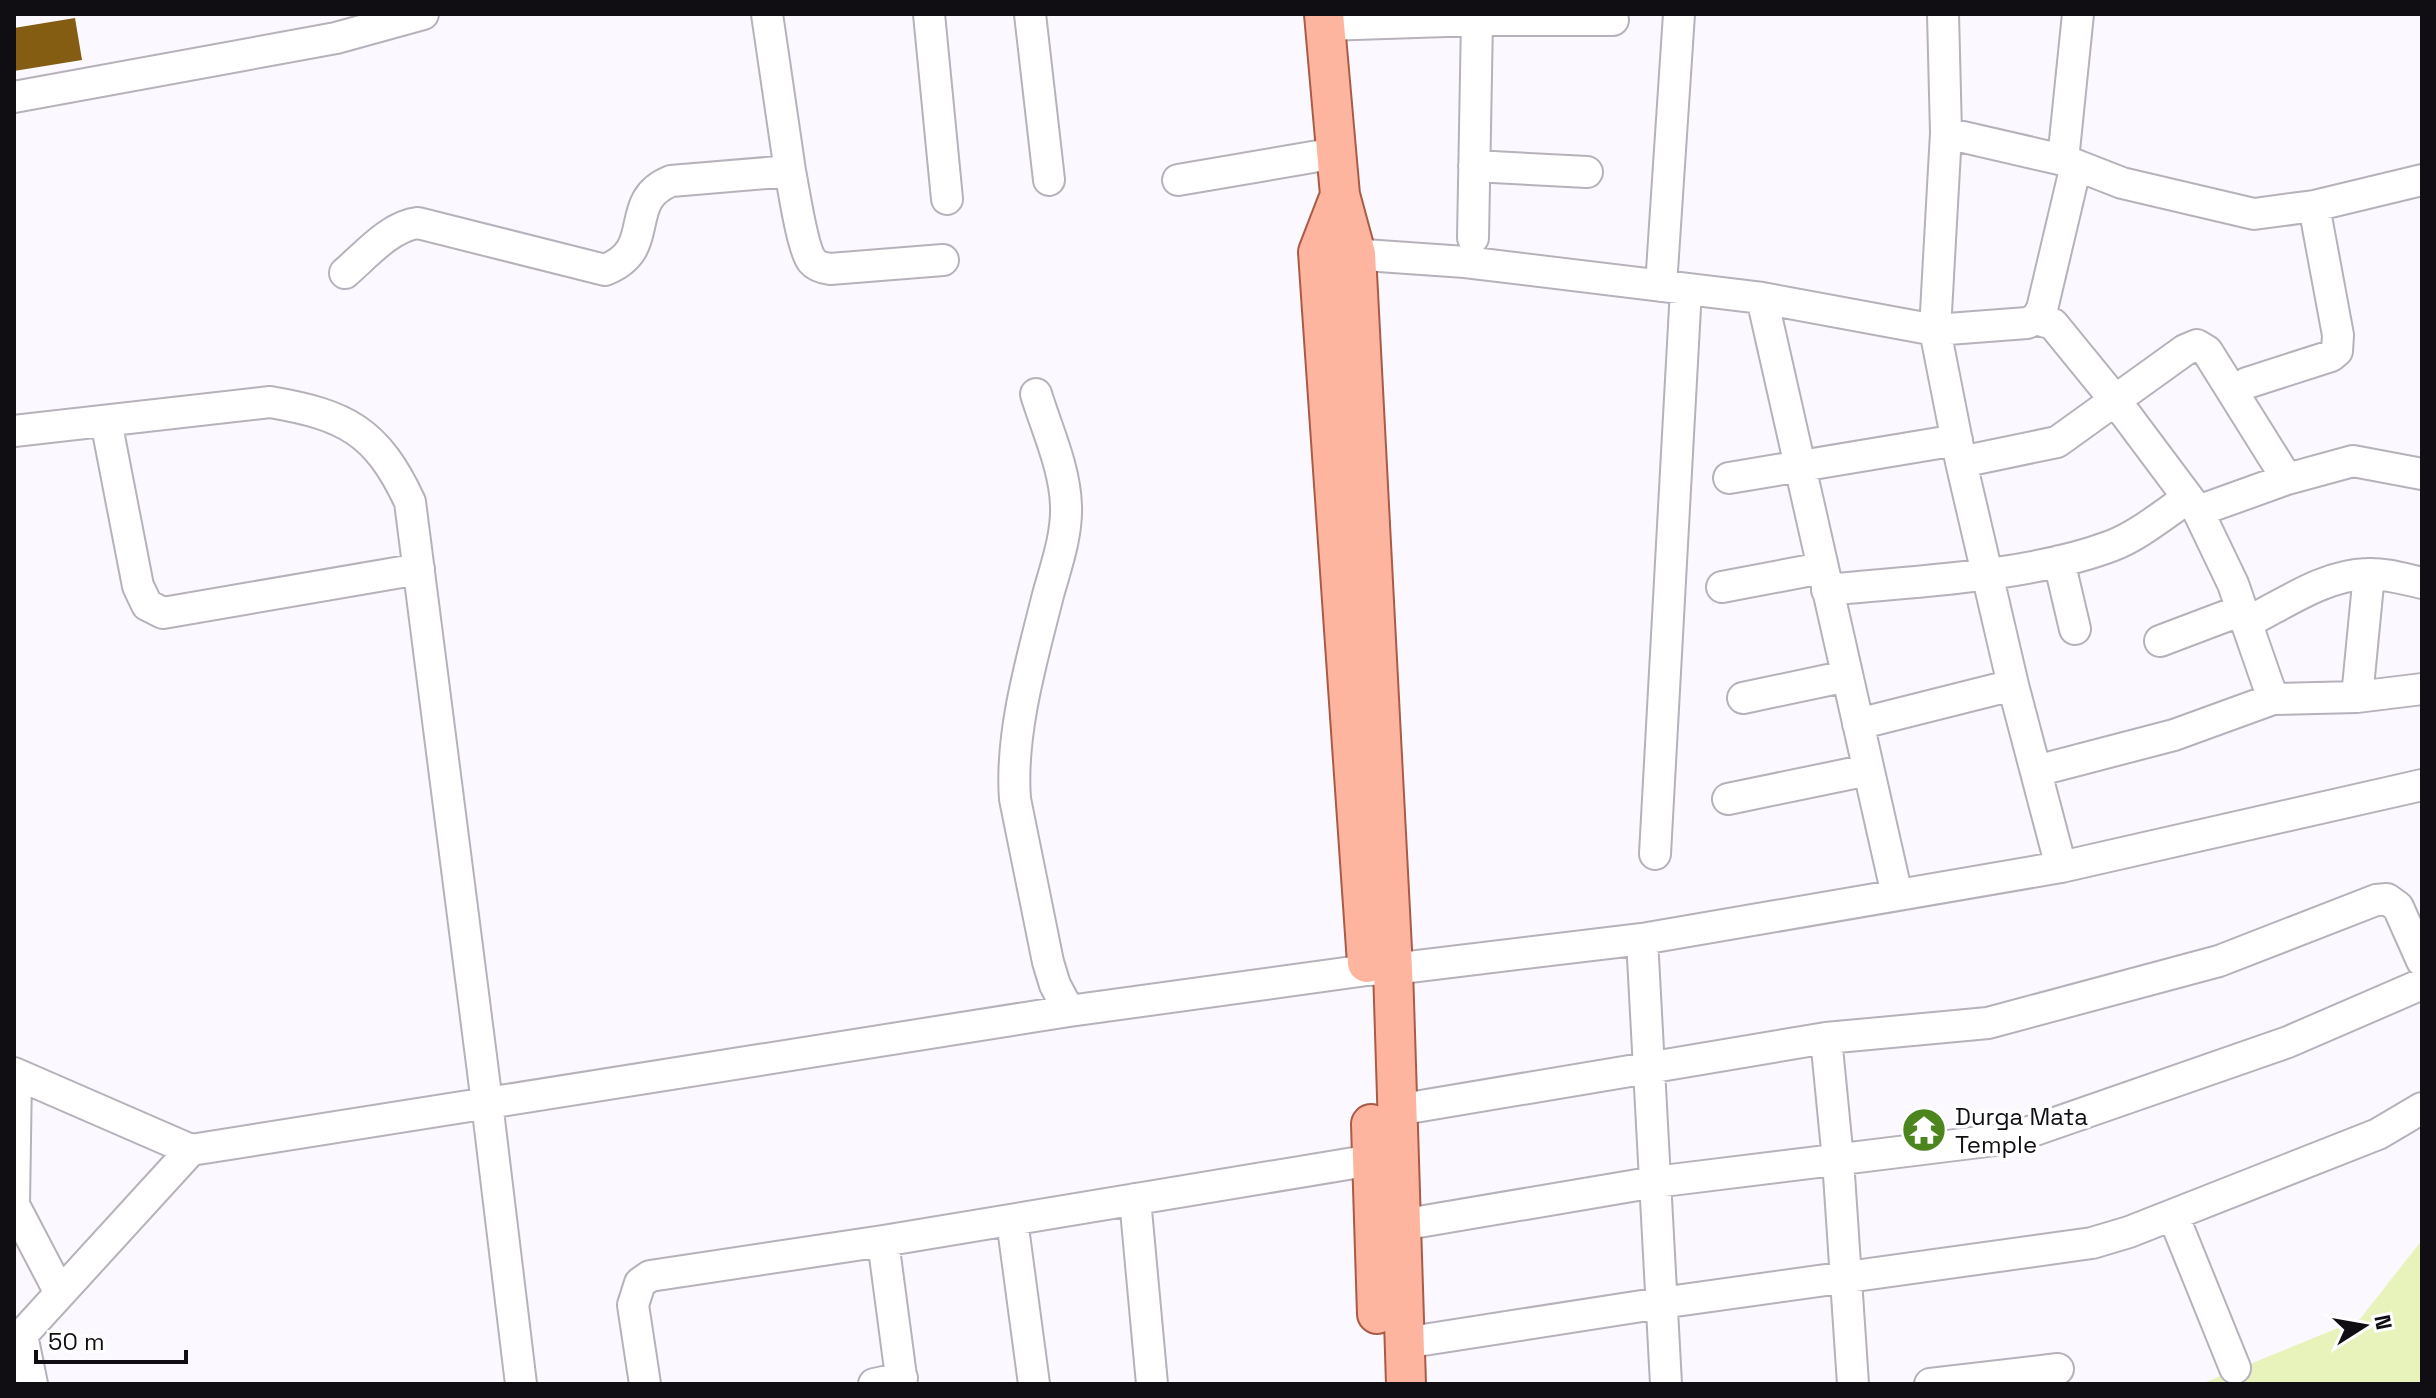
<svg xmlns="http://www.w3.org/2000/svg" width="2436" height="1398" font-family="'Space Grotesk',sans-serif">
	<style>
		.green { fill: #e8f2bb }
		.building { fill: #845c12 }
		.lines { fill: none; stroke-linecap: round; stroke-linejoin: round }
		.minor-casing { stroke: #b6b1bb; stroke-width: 34 }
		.major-casing { stroke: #a95b45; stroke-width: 42 }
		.minor { stroke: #fff; stroke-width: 30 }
		.major { stroke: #fdb5a0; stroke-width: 38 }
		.labels { text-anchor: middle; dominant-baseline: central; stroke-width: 7; stroke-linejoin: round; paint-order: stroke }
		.poi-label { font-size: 24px; fill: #100e12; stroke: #fff; text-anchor: start }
	</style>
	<rect width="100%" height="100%" fill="#fbf8ff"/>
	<!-- green -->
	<path class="green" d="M2422,1240V1384H2201L2360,1319Z"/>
	<!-- building -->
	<path class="building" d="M75,18L82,60L14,71V28Z"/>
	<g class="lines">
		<!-- minor casing -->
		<g class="minor-casing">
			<path id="minor" d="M929,14L947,199
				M1030,14L1049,180
				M1943,14L1946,133L1935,330L1961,462L2013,685L2061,867
				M1325,25L1477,20H1613
				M14,97L336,38L423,14
				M1946,133L2063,160L2122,183L2254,214L2314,206L2422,180
				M2063,160L2078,14
				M1474,166L1587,172
				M790,171C794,190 802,248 812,261C816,266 823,268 830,269L943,260
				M1178,180L1336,153
				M1473,238L1477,20
				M1336,253L1465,262L1762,298
				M345,273C365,256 390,226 418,223L605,270C659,249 621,201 671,181L790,171L767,14
				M1661,286L1679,14
				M2036,319L2053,324L2115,400L2198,511L2233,584L2273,699
				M2247,383L2331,356L2337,351L2338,335L2314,206
				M1036,394C1047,430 1065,468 1066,506C1067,536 1056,566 1048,595C1032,659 1010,733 1015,799L1048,962L1055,985L1069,1011
				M106,421L138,586L147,605L163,613L419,569
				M14,431L270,402C346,415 377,431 410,502L487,1103L521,1384
				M1961,462L2057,442L2185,350L2197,345L2207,351L2287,479
				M1729,478L1957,440
				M2198,511L2287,479L2353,461L2422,474
				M2059,561L2075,629
				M1722,587L1822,568
				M1827,590C1914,581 2029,577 2111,546C2138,536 2164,514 2188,498
				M2246,623C2284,604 2324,575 2367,574C2385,573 2404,579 2422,583
				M2160,641L2242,610
				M2357,697L2369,574
				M1743,698L1847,676
				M1858,724L2013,685
				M2036,771L2174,735L2273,699L2357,697L2422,689
				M1728,799L1868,770
				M1655,854L1686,289
				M1897,895L1762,298L1935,330L2027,323L2036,319L2042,309L2076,165
				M1642,939L1666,1384
				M1826,1038L1838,1160L1853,1384
				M14,1073L191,1150L22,1335L14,1337
				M16,1074L14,1205L60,1293
				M1397,1110L1826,1038L1988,1023L2219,961L2376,900L2387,899L2398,907L2422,961
				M191,1150L1069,1011L1367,970L1393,969L1642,939L2061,867L2422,785
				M1135,1199L1152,1384
				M2173,1215L2235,1368
				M1012,1220L1034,1384
				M1401,1225L1655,1182L2012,1138L2288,1042L2422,984
				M883,1241L902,1384
				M22,1335L32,1384
				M1404,1343L1661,1303L2092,1243L2129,1232L2378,1134L2422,1108
				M645,1384L633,1305L640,1283L650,1276L883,1241L1372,1160
				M874,1384L902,1378
				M1930,1384L2058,1369"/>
		</g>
		<!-- major casing -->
		<g class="major-casing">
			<path id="major" d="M1324,14L1340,195L1356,254L1393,969L1406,1384
				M1340,195L1318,252L1367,963
				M1371,1124L1377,1314"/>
		</g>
		<!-- minor -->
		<use href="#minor" class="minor"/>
		<!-- major -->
		<use href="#major" class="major"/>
	</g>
	<!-- icons -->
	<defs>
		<g id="temple-disc" transform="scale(2.3)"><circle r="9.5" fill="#4c841e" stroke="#fff"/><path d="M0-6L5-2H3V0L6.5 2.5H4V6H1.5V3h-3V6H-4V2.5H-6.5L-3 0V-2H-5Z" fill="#fff"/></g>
	</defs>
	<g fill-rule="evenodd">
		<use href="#temple-disc" x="1924" y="1130"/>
	</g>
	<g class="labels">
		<!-- poi labels -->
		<g class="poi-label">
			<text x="1955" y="1116">Durga Mata<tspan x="1955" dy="28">Temple</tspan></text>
		</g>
	</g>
	<!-- border -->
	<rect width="2436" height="1398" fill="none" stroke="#100e12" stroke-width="32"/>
	<!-- north arrow -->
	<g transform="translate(2364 1326) rotate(79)" stroke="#ffffff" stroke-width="6" paint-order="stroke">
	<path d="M0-6L14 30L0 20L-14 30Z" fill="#100e12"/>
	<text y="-12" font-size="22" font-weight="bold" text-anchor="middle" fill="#100e12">N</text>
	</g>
	<!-- scale -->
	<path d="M36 1350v12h150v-12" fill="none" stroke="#100e12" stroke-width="4"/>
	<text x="48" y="1350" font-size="24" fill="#100e12" stroke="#ffffff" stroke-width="6" paint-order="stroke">50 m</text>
</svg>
